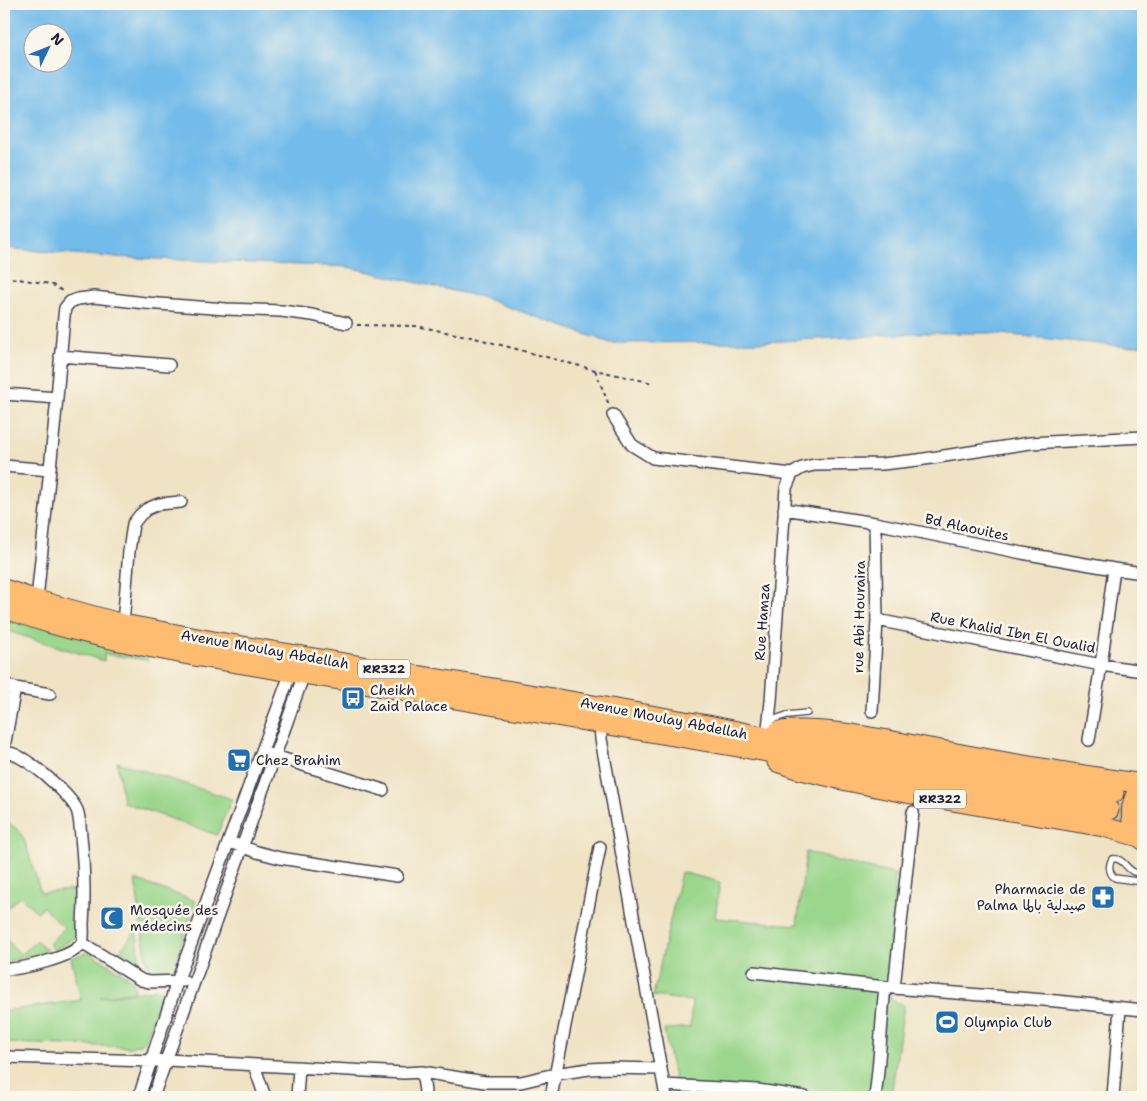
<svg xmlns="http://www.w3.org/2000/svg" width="1147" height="1101" font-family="'Shantell Sans','Playpen Sans Arabic',sans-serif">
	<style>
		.green { fill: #9ad68b; stroke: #5e7c63 }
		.water { fill: #72bbea; stroke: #4a6e92; fill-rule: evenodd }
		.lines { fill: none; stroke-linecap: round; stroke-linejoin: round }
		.primary-tunnel { stroke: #c6bca9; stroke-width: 19; stroke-dasharray: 19 9; stroke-linecap: butt }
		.service-casing { stroke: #413f50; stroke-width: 8 }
		.minor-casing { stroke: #413f50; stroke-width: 14 }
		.primary-casing { stroke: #413f50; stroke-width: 21 }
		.path { stroke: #413f50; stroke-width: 2; stroke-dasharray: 4 4; stroke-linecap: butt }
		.service { stroke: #fff; stroke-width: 5.5 }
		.minor { stroke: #fff; stroke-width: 11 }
		.primary { stroke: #febc70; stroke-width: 19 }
		.labels { text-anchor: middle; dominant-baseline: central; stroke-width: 5; stroke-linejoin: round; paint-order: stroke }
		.shield { fill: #fbf7ec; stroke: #636270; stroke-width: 1 }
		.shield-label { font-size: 12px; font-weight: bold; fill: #22223b }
		.street-label { font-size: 14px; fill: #22223b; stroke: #fbf7ec }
		.poi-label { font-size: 14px; fill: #22223b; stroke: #fbf7ec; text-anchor: start }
	</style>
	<rect width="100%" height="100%" fill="#fbf7ec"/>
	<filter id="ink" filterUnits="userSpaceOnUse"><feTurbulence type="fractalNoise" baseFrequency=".02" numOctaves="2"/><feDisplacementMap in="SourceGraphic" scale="10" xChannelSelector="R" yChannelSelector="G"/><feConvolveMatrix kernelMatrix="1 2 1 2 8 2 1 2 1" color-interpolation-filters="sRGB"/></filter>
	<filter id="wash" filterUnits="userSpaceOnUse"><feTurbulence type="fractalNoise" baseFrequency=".0096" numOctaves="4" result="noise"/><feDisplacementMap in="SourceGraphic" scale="20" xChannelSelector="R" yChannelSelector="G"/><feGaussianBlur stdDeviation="1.12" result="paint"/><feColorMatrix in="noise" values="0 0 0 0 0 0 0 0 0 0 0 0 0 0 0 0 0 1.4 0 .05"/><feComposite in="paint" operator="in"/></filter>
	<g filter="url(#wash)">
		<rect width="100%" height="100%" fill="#efe3c4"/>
		<!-- green -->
		<path class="green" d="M13,619L149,655L147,660L104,654V661L4,630V626L9,627Z
			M117,762L232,799L217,835L123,802Z
			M6,821L18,830L24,839L41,893L79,889L78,936L54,950L49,944L64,928L43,907L37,912L20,896L4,911V823Z
			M806,852L845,863L895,874L891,1000L904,1005L891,1097H678L664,1030L690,1027L692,1001L653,996L681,872L720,882L715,918L797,925Z
			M135,880L196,901L172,971H148Z
			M136,930L142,974L117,955Z
			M37,940L48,952L4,962V945L8,941L21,955Z
			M89,952L133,980L135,991L100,997L162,989L146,1040L140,1044L130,1047L4,1043V1011L81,1000L71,958Z"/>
		<!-- water -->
		<path class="water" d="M4,4H1143V345L1128,347L991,333H921L764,342L610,343L480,297L348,267L109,257L4,248ZM32,32H62V62H32Z"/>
	</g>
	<g filter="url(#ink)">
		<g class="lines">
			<!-- primary-tunnel -->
			<path class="primary-tunnel" d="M1109,810L1143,816"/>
			<!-- service casing -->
			<g class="service-casing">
				<path id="service" d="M769,721L787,715L807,713
					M1143,874C1140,873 1137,873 1134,872C1125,868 1123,857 1112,859C1108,865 1109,874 1115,878L1143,882"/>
			</g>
			<!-- minor casing -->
			<g class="minor-casing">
				<path id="minor" d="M60,356L169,365
					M4,394L57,398
					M613,415L632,445L653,458L792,474
					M4,466L50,470
					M784,509L875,523L1022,553L1114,569L1143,573
					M37,600L57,398L64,316L65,308L70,302L78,299L94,297L145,303L226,309L281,311L312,315L346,323
					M877,620L1101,665L1143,671
					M123,624L129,551L133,524L140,515L147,509L159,504L181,502
					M4,684L15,688L50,694
					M872,711L877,620L875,523
					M600,723L601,739C623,858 644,978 666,1097
					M767,737L771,701L786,488L792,474L802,468L814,465L882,464L918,460L1030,443L1143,437
					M1089,740L1101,665L1114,569
					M4,747L15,688
					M4,752C22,751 70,794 77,810C80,818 80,828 81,836C84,866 85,895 83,924C83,930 84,938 82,943C75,957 19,970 4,969
					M268,754L383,790
					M235,844L257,852L280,858L397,876
					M82,943L141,980L149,982L184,981
					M754,972L894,988L913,812
					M894,988L1056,1001L1143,1010
					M4,1057L152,1061L167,1060L404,1073L422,1072L425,1091L424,1097
					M254,1065L265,1097
					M422,1072L485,1082H521L555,1074L589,1069L608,1068L660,1069
					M664,1085L757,1090L805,1097
					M139,1097L177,982L291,672
					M153,1097L304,674
					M297,1097L299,1067
					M551,1097L600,847
					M875,1097C880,1061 881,1024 885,987
					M1113,1097L1120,1008"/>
			</g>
			<!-- primary casing -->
			<g class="primary-casing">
				<path id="primary" d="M4,589L37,600L123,624L219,642L565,700L708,725L767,737L928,764L1114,793
					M4,608C65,631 130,644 194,656L461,700L1109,810
					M777,732L779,731C832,726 889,741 941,750C1008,763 1076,774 1143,784
					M777,762L797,769L847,781L900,792L1104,827L1139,837
					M1143,786C1128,800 1127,826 1143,840"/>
			</g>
			<!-- path -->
			<path class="path" d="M4,277L51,284L64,292
				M357,325L416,326L471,337L595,370L653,383
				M595,370L609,405
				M4,649L8,633L6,626"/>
			<!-- service -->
			<use href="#service" class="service"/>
			<!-- minor -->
			<use href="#minor" class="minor"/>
			<!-- primary -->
			<use href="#primary" class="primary"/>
		</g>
	</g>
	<!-- icons -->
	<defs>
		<g id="bus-square" transform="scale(1.25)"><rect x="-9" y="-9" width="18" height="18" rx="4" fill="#1f6fb2" stroke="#fbf7ec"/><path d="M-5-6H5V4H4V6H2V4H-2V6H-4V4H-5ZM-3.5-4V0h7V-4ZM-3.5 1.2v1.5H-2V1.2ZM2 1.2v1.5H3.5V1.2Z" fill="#fff"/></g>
		<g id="supermarket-square" transform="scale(1.25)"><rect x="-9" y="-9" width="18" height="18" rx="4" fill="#1f6fb2" stroke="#fbf7ec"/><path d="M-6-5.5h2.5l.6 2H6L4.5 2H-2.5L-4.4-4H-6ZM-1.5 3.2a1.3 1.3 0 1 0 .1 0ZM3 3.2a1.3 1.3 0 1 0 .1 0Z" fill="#fff"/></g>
		<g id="pharmacy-square" transform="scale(1.25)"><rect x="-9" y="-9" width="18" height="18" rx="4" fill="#1f6fb2" stroke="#fbf7ec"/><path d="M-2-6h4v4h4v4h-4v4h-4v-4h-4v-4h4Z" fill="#fff"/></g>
		<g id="mosque-square" transform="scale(1.25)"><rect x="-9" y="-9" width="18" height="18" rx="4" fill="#1f6fb2" stroke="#fbf7ec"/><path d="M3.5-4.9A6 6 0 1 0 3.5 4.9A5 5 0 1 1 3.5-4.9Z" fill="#fff"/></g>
		<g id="stadium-square" transform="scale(1.25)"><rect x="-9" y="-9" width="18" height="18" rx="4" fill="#1f6fb2" stroke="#fbf7ec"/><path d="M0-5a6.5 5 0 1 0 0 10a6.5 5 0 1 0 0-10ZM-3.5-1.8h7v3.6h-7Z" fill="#fff"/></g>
	</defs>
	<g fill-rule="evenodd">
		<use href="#bus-square" x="353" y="698"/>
		<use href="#supermarket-square" x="239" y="760"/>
		<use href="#pharmacy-square" x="1103" y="897"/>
		<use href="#mosque-square" x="112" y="918"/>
		<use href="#stadium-square" x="947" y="1022"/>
	</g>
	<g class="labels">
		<!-- shield labels -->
		<g class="shield">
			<rect x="358" y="659.5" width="52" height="19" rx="4"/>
			<rect x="914" y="789.5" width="52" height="19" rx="4"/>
		</g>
		<g class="shield-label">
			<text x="384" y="669">RR322</text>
			<text x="940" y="799">RR322</text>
		</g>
		<!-- street labels -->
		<g class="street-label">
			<text transform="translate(967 527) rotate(12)">Bd Alaouites</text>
			<text transform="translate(859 617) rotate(-89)">rue Abi Houraira</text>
			<text transform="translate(762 622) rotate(-86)">Rue Hamza</text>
			<text transform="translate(1013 632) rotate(11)">Rue Khalid Ibn El Oualid</text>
			<text transform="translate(265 649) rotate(10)">Avenue Moulay Abdellah</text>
			<text transform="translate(664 718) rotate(11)">Avenue Moulay Abdellah</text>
		</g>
		<!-- poi labels -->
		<g class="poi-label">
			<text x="370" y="690">Cheikh<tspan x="370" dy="16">Zaid Palace</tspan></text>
			<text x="256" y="760">Chez Brahim</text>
			<text x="1086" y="889" text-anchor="end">Pharmacie de<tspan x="1086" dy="16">Palma صيدلية بالما</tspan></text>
			<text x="130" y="910">Mosquée des<tspan x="130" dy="16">médecins</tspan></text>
			<text x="964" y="1022">Olympia Club</text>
		</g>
	</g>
	<!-- margin -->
	<rect width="1147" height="1101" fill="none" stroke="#fbf7ec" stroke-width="20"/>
	<!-- north arrow -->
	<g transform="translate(48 48) rotate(47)"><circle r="24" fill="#fbf7ec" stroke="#a4a2a5"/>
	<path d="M0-4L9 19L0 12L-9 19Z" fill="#1f6fb2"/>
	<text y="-8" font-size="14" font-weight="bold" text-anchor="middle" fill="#22223b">N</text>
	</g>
</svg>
